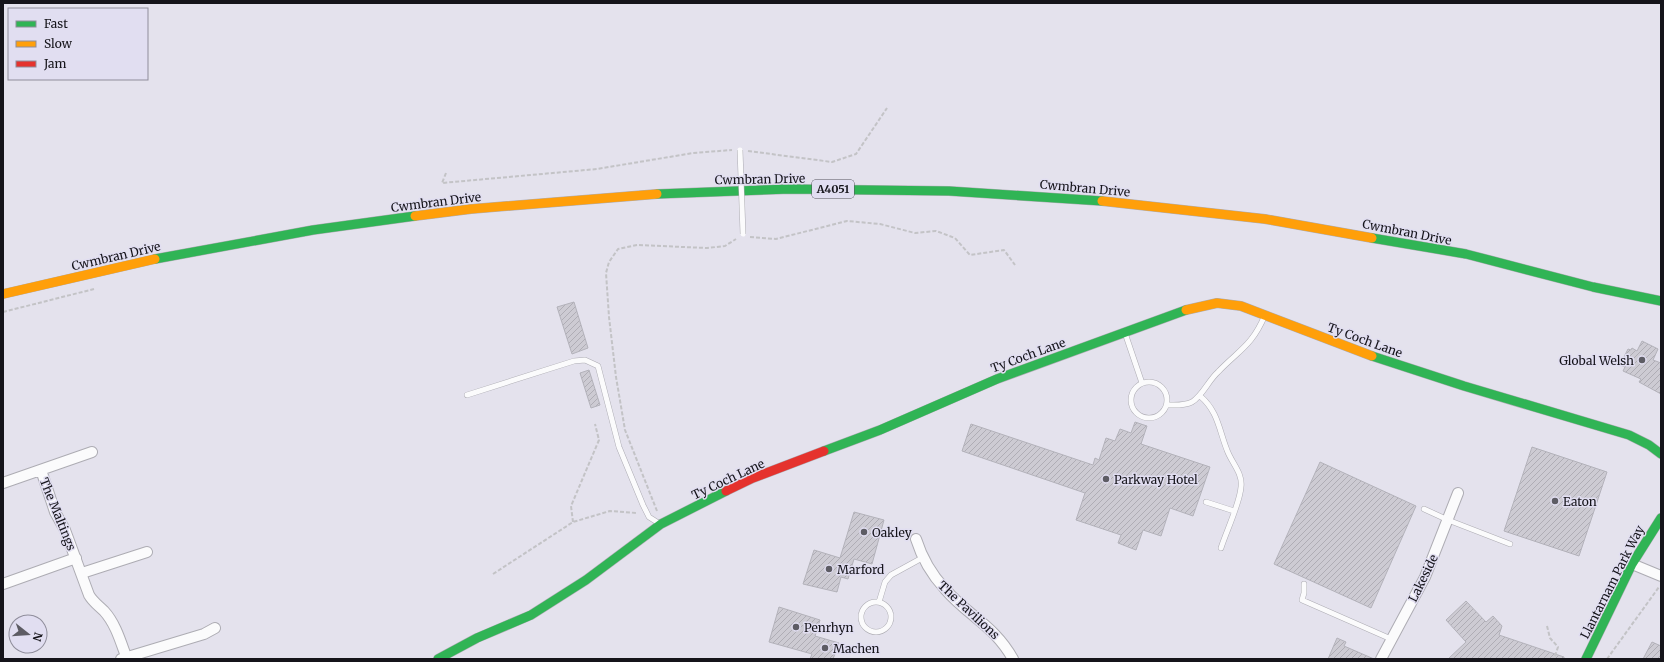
<svg xmlns="http://www.w3.org/2000/svg" width="1664" height="662" font-family="Merriweather,serif">
	<style>
		.building { fill: url(#building-hatch); stroke: #b3b2ba }
		.lines { fill: none; stroke-linecap: round; stroke-linejoin: round }
		.lane-casing { stroke: #adacb3; stroke-width: 6 }
		.street-casing { stroke: #adacb3; stroke-width: 12 }
		.fast-casing { stroke: #adacb3; stroke-width: 10 }
		.slow-casing { stroke: #adacb3; stroke-width: 10 }
		.jam-casing { stroke: #adacb3; stroke-width: 10 }
		.path { stroke: #c3c3c6; stroke-width: 2; stroke-dasharray: 4 2; stroke-linecap: butt }
		.lane { stroke: #fbfbfc; stroke-width: 5 }
		.street { stroke: #fbfbfc; stroke-width: 10 }
		.fast { stroke: #30b455; stroke-width: 9 }
		.slow { stroke: #ff9f0a; stroke-width: 9 }
		.jam { stroke: #e5322d; stroke-width: 9 }
		.lane-bridge-casing { stroke: #adacb3; stroke-width: 6; stroke-linecap: butt }
		.lane-bridge { stroke: #fbfbfc; stroke-width: 5 }
		.poi-dot { fill: #5d5c64; stroke: #e1def1; stroke-width: 1.5 }
		.labels { text-anchor: middle; dominant-baseline: central; stroke-width: 3; stroke-linejoin: round; paint-order: stroke }
		.shield { fill: #e1def1; stroke: #52515a; stroke-width: 1 }
		.shield-label { font-size: 11px; font-weight: bold; fill: #15141a }
		.street-label { font-size: 12px; fill: #15141a; stroke: #e1def1 }
		.poi-label { font-size: 12px; fill: #15141a; stroke: #e1def1; text-anchor: start }
	</style>
	<defs>
		<pattern id="building-hatch" width="6" height="6" patternUnits="userSpaceOnUse"><rect width="6" height="6" fill="#cdcbd3"/><path d="M-1 1l2-2M0 6l6-6M5 7l2-2" fill="none" stroke="#afadb5"/></pattern>
	</defs>
	<rect width="100%" height="100%" fill="#e4e2ed"/>
	<!-- building -->
	<path class="building" d="M574,302L588,348L572,354L557,307Z
		M1642,341L1658,349L1653,360L1661,363V394L1639,382L1641,379L1623,371L1625,367L1620,365L1628,349L1631,350L1632,348L1637,351Z
		M589,370L600,405L591,408L580,373Z
		M1135,422L1147,426L1141,444L1210,467L1193,516L1170,508L1161,536L1143,530L1136,550L1118,543L1121,535L1076,520L1085,493L962,451L971,424L1093,465L1095,458L1099,460L1106,438L1115,441L1120,429L1131,433Z
		M1532,447L1607,472L1579,556L1504,531Z
		M1320,462L1416,506L1371,608L1274,564Z
		M854,512L884,520L872,564L854,559L848,579L841,577L837,592L803,584L814,550L840,558Z
		M1466,601L1486,622L1493,616L1502,626L1499,635L1564,657V659H1448L1466,642L1446,620Z
		M779,607L820,620L815,636L839,643L833,659H810L812,654L769,642Z
		M1337,638L1346,642L1344,646L1374,659H1328Z
		M1652,642L1661,646V659H1643Z"/>
	<g class="lines">
		<!-- lane casing -->
		<g class="lane-casing">
			<path id="lane" d="M1125,333L1142,383
				M1131 400a18 18 0 1 1 36 0a18 18 0 1 1-36 0Z
				M467,395L574,361L585,360L598,366L619,447L643,505L649,517L660,524
				M1200,396C1218,411 1219,430 1227,450C1231,462 1243,473 1241,487C1240,503 1226,532 1221,548
				M1167,405C1176,405 1184,406 1192,402C1203,395 1208,381 1218,372C1239,350 1252,346 1265,315
				M1206,502L1234,511
				M1424,509L1448,520L1510,544
				M1304,584V593L1302,600L1391,639
				M861 617a15 15 0 1 1 30 0a15 15 0 1 1-30 0Z
				M879,602L885,582L891,575L922,558"/>
		</g>
		<!-- street casing -->
		<g class="street-casing">
			<path id="street" d="M41,470L55,512L65,530L89,595C93,602 98,605 104,611C116,624 121,643 127,659
				M3,483L92,452
				M916,539C922,558 931,574 945,589C968,616 994,625 1013,659
				M1632,564L1661,576
				M82,573L147,552
				M3,584L76,558
				M121,659L204,634L215,628
				M1381,659L1425,577L1458,493"/>
		</g>
		<!-- fast casing -->
		<g class="fast-casing">
			<path id="fast" d="M657,194L790,189L949,191L1102,201
				M1372,238L1466,254L1593,287L1661,301
				M155,259L313,230L415,216
				M1372,356L1464,386L1629,435L1649,445L1661,454
				M824,451L880,430L997,379L1186,310
				M438,659L477,638L531,615L586,580L661,524L726,491
				M1586,659L1632,564L1661,518"/>
		</g>
		<!-- slow casing -->
		<g class="slow-casing">
			<path id="slow" d="M1102,201L1265,219L1372,238
				M415,216L471,209L657,194
				M3,294L155,259
				M1186,310L1217,303L1241,306L1372,356"/>
		</g>
		<!-- jam casing -->
		<g class="jam-casing">
			<path id="jam" d="M726,491L753,478L824,451"/>
		</g>
		<!-- path -->
		<path class="path" d="M748,151L832,162L856,154L887,108
			M446,173L442,183L597,169L693,153L732,150
			M750,237L776,239L847,221L880,224L915,233L936,231L955,238L970,255L1004,250L1015,265
			M3,312L94,289
			M657,511L625,430L616,377L609,317L606,273L609,262L618,249L637,245L707,248L725,246L736,239
			M573,522L571,506L599,440L595,424
			M493,574L573,522L610,511L637,513
			M1547,626L1550,638L1558,647L1554,659
			M1607,659L1659,587"/>
		<!-- lane -->
		<use href="#lane" class="lane"/>
		<!-- street -->
		<use href="#street" class="street"/>
		<!-- fast -->
		<use href="#fast" class="fast"/>
		<!-- slow -->
		<use href="#slow" class="slow"/>
		<!-- jam -->
		<use href="#jam" class="jam"/>
		<!-- lane-bridge casing -->
		<g class="lane-bridge-casing">
			<path id="lane-bridge" d="M740,150L743,234"/>
		</g>
		<!-- lane-bridge -->
		<use href="#lane-bridge" class="lane-bridge"/>
	</g>
	<!-- markers -->
	<g class="poi-dot">
		<circle cx="1642" cy="360" r="4"/>
		<circle cx="1106" cy="479" r="4"/>
		<circle cx="1555" cy="501" r="4"/>
		<circle cx="864" cy="532" r="4"/>
		<circle cx="829" cy="569" r="4"/>
		<circle cx="796" cy="627" r="4"/>
		<circle cx="825" cy="648" r="4"/>
	</g>
	<g class="labels">
		<!-- shield labels -->
		<rect class="shield" x="812" y="180" width="42" height="18" rx="3"/>
		<g class="shield-label">
			<text x="833" y="189">A4051</text>
		</g>
		<!-- street labels -->
		<g class="street-label">
			<text transform="translate(760 179) rotate(-1)">Cwmbran Drive</text>
			<text transform="translate(1085 188) rotate(5)">Cwmbran Drive</text>
			<text transform="translate(436 202) rotate(-7)">Cwmbran Drive</text>
			<text transform="translate(1407 232) rotate(11)">Cwmbran Drive</text>
			<text transform="translate(116 256) rotate(-13)">Cwmbran Drive</text>
			<text transform="translate(1365 340) rotate(20)">Ty Coch Lane</text>
			<text transform="translate(1028 355) rotate(-20)">Ty Coch Lane</text>
			<text transform="translate(728 479) rotate(-25)">Ty Coch Lane</text>
			<text transform="translate(58 514) rotate(68)">The Maltings</text>
			<text transform="translate(1423 578) rotate(-64)">Lakeside</text>
			<text transform="translate(1612 582) rotate(-63)">Llantarnam Park Way</text>
			<text transform="translate(969 610) rotate(43)">The Pavilions</text>
		</g>
		<!-- poi labels -->
		<g class="poi-label">
			<text x="1634" y="360" text-anchor="end">Global Welsh</text>
			<text x="1114" y="479">Parkway Hotel</text>
			<text x="1563" y="501">Eaton</text>
			<text x="872" y="532">Oakley</text>
			<text x="837" y="569">Marford</text>
			<text x="804" y="627">Penrhyn</text>
			<text x="833" y="648">Machen</text>
		</g>
	</g>
	<!-- border -->
	<rect width="1664" height="662" fill="none" stroke="#15141a" stroke-width="8"/>
	<!-- legend -->
	<rect x="8" y="8" width="140" height="72" fill="#e1def1" stroke="#8f8d9b"/>
	<rect x="16" y="21" width="20" height="6" fill="#30b455" stroke="#8f8d9b"/>
	<text x="44" y="28" font-size="12" fill="#15141a">Fast</text>
	<rect x="16" y="41" width="20" height="6" fill="#ff9f0a" stroke="#8f8d9b"/>
	<text x="44" y="48" font-size="12" fill="#15141a">Slow</text>
	<rect x="16" y="61" width="20" height="6" fill="#e5322d" stroke="#8f8d9b"/>
	<text x="44" y="68" font-size="12" fill="#15141a">Jam</text>
	<!-- north arrow -->
	<g transform="translate(28 634) rotate(107)"><circle r="19" fill="#e1def1" stroke="#8f8d9b"/>
	<path d="M0-3L7 15L0 10L-7 15Z" fill="#5d5c64"/>
	<text y="-6" font-size="11" font-weight="bold" text-anchor="middle" fill="#15141a">N</text>
	</g>
</svg>
